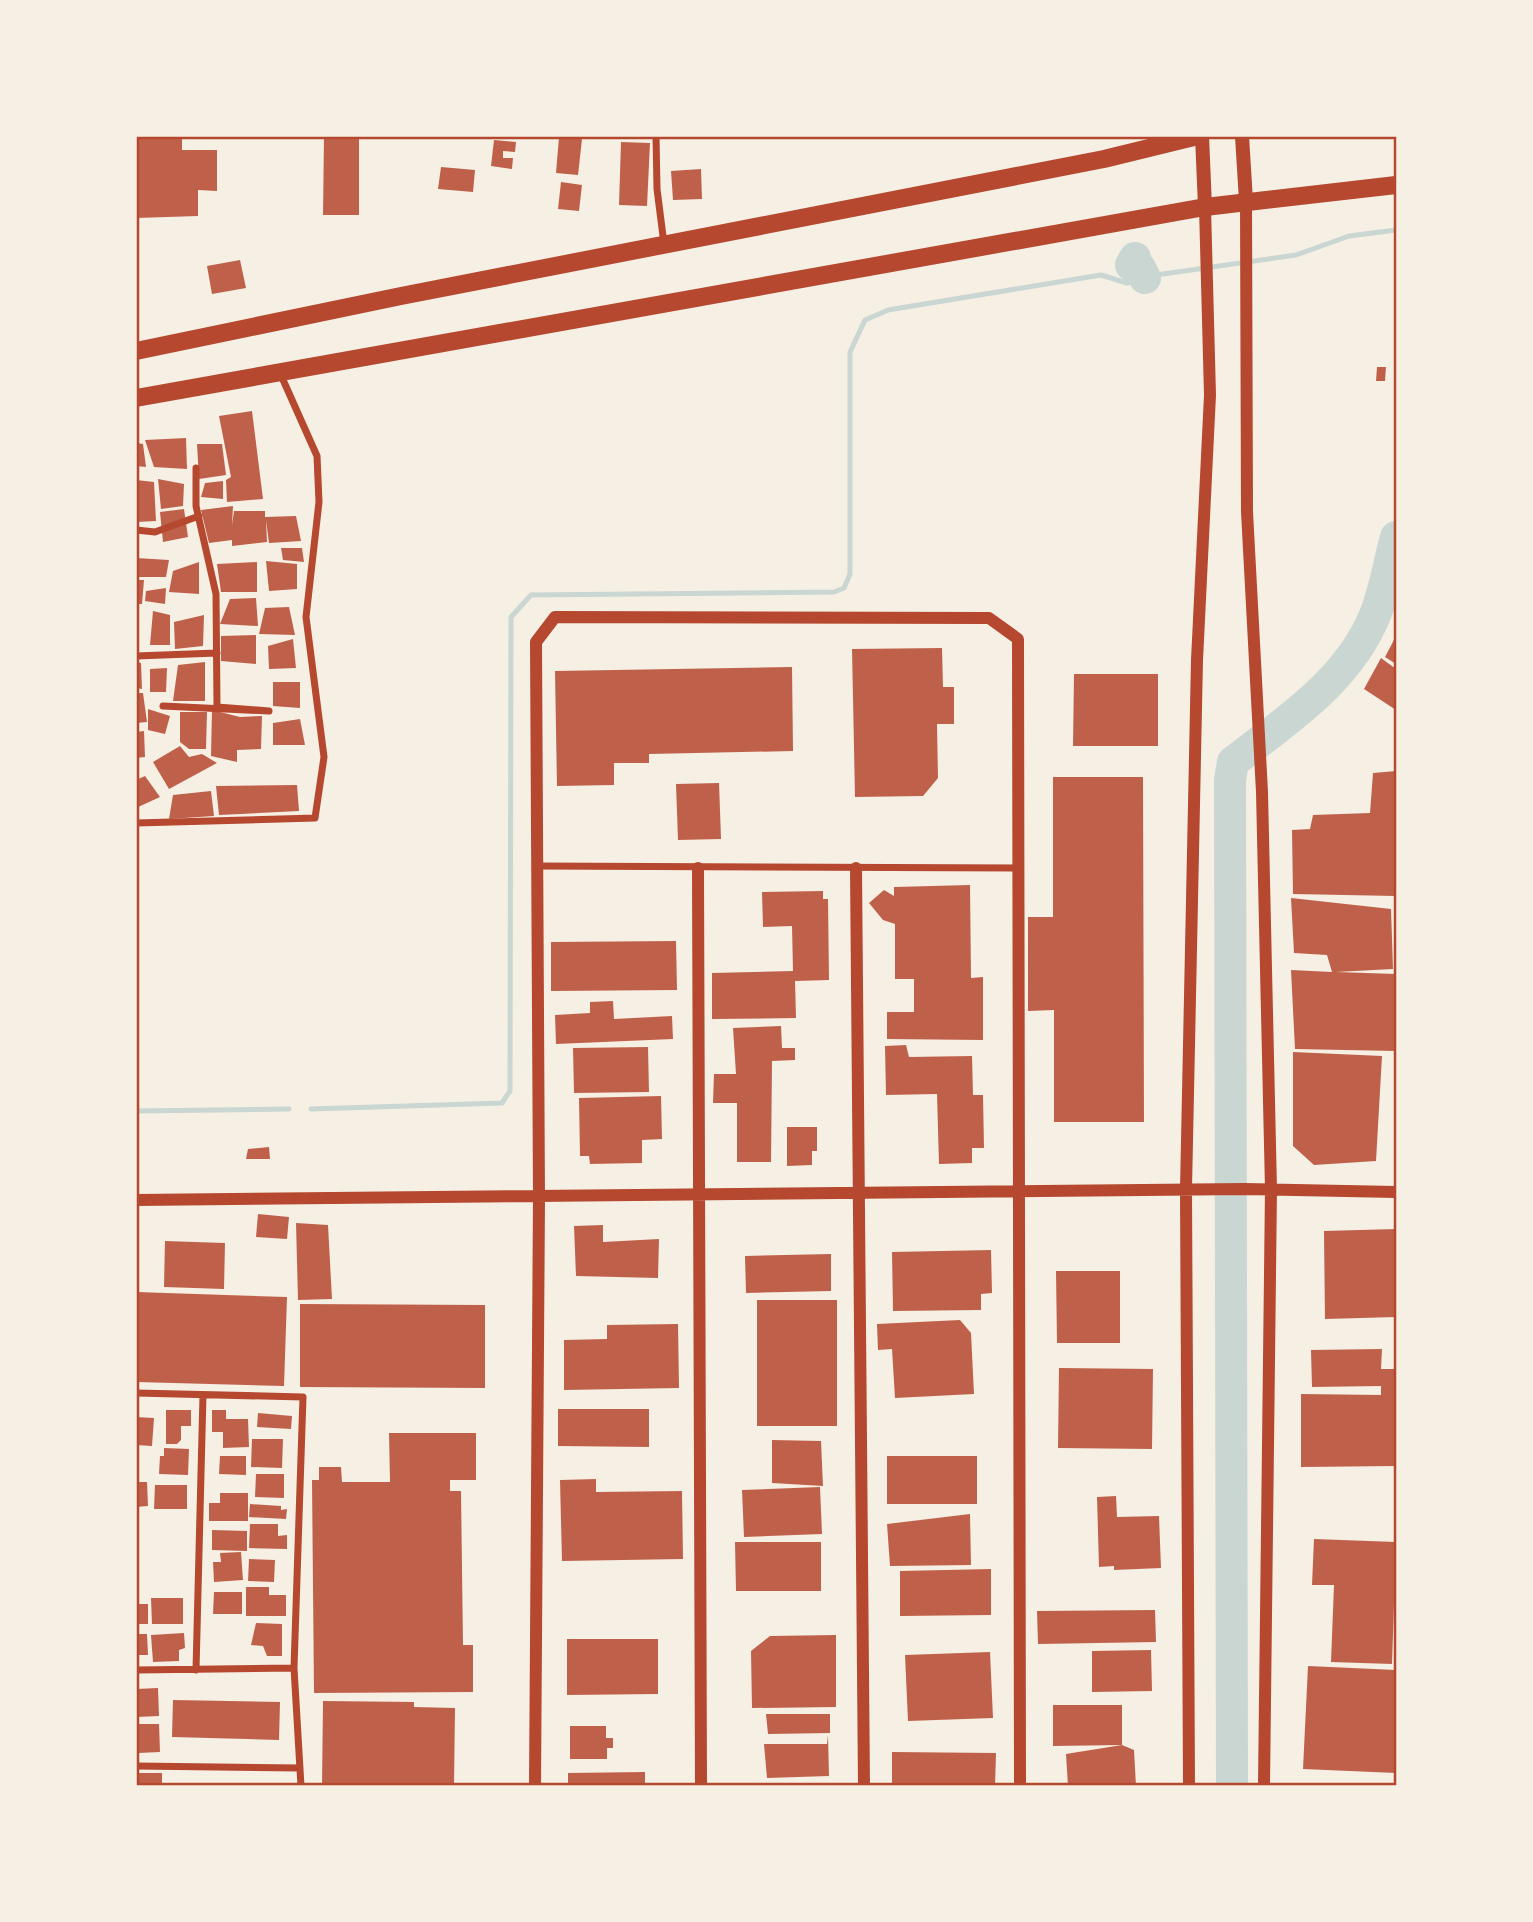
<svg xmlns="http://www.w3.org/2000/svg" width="1533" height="1922" font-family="Inter,sans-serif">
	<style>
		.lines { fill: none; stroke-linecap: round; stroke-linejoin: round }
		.stream { stroke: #c9d6d2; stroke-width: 5 }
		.river { stroke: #c9d6d2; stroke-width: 32 }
		.building { fill: #bf614a }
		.minor { stroke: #b5482f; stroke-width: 7 }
		.tertiary { stroke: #b5482f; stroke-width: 12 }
		.secondary { stroke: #b5482f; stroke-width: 14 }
		.trunk { stroke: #b5482f; stroke-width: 18 }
		.neatline { fill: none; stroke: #b5482f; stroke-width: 2.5 }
	</style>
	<rect width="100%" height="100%" fill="#f6efe4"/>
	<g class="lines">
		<!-- stream -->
		<path class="stream" d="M311,1109L502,1103L510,1091L511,617L531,595L834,592L844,588L850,574V352L865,320L888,310L1101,275L1127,283L1156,275L1296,255L1349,236L1396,230
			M136,1111L289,1109"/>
		<!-- river -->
		<path class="river" d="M1135,258L1131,265L1140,268L1145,278
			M1232,1786L1230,780L1233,762C1287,720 1348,681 1375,615C1385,591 1389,562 1396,537"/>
	</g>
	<!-- building -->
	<path class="building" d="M136,136H182V150H217V191L198,190V216L136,218Z
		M324,136H359V215H323Z
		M559,137L582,139L578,175L556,173Z
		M494,140L516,142L515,152L503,151V158H513L512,169L491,166Z
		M621,142L650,143L647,206L619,205Z
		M441,167L475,170L473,192L438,189Z
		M701,169L702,199L673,200L671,171Z
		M561,182L582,185L579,211L558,209Z
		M240,260L246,288L212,294L207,266Z
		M1377,367H1386L1385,381H1376Z
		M252,411L263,499L227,502L226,480L231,477L219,416Z
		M186,438L187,469L154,467L145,440Z
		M136,443L143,444L146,467L136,466Z
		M197,444H222L226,475L199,479Z
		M158,479L184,484L183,506L161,509Z
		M136,480L154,482L156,521L136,522Z
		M223,481V499L201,497L205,483Z
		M233,506L232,525L234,511H265V517L296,516L301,541L269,543L266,520L267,542L232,546V540L209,543L201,510Z
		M184,509L188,537L163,542L160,512Z
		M281,548H302L304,562L283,560Z
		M136,558L169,560L166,577H136Z
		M266,561L297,564V589L269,591Z
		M199,562V594L169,592L173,571Z
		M257,562V592H221L217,564Z
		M136,580H144L142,604H136Z
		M166,588L165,604L145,601L146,591Z
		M256,598L258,626L220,624L230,599Z
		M289,607L295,635L259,634L265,608Z
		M153,611L170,615V645H150Z
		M204,615L203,646L175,649L174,622Z
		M256,635V664L221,661V636Z
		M1396,636V664L1385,657Z
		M293,639L296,668L269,669L268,646Z
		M942,648L943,687H954V724H937L938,778L923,796L855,797L852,649Z
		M1381,658L1396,669V710L1364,689Z
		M136,662L141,663L142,689L136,688Z
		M205,662V701H173L178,665Z
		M792,667L793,751L649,754V763H614V785L557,786L555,671Z
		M167,668L166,692H150V669Z
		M1074,674H1158V746H1073Z
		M273,682H300V708L273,706Z
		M136,693H143L147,722L136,723Z
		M148,709L170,716L165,734L148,730Z
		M212,710L240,717L262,716L261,749L237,750V762L211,756Z
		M180,712H207L206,749H189L180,742Z
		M300,719L305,745H273V723Z
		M144,731L145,757L136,758V732Z
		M180,746L189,757L202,754L217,763L169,789L153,762Z
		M1396,771V896L1293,894L1292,830L1310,829L1313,815L1370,813L1373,773Z
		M145,776L160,797L136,808V780Z
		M1053,777H1143L1144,1122H1054V1010L1028,1011V917H1053Z
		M719,783L721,839L678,840L676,784Z
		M297,785L299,811L219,815L216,786Z
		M211,791L214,816L169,819L173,795Z
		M970,885L971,978L983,977V1040L887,1039V1012H914V979H895V924L883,920L869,903L884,890L894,896V887Z
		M823,891V899H828L829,980L795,981L796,1018L712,1019V973L793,971L792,926L763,927L762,892Z
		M1291,898L1391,909L1393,969L1336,972L1396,974V1051L1295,1049L1291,970L1332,972L1327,955L1294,953Z
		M676,941L677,990L551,991V942Z
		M613,1001L614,1019L672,1016L673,1039L556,1044L555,1015L590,1013V1002Z
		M781,1026L782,1048H795V1060L772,1061L771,1162H737V1103H713L714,1074H736L733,1028Z
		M906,1045L909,1057L972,1056L973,1095H983L984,1148H972V1163L939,1164L937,1094L886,1095L885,1046Z
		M648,1047L649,1092L574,1093L573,1048Z
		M1293,1052L1382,1056L1376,1161L1314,1165L1293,1146Z
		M661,1096L662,1139L642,1140V1163L590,1164L589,1156H580L579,1098Z
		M787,1127H817V1151H812V1165L787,1166Z
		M269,1147L270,1159H246L248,1149Z
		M258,1214L289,1217L287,1239L256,1237Z
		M296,1223L328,1225L332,1299L298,1300Z
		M603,1225V1242L659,1239L658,1278L576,1276L574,1226Z
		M1396,1229V1317L1325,1319L1324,1231Z
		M165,1241L225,1243L224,1289L164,1287Z
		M991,1250L992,1293L981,1294V1310L893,1311L892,1252Z
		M831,1254V1291L746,1293L745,1256Z
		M1056,1271H1120V1343H1057Z
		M136,1292L287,1297L284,1386L136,1382Z
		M757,1300H837V1426H757Z
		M300,1304L485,1305V1388L300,1387Z
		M960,1320L971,1333L974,1394L895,1398L892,1349L878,1350L877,1324Z
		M678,1324L679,1388L564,1390V1340L607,1339V1325Z
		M1382,1349L1381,1369H1396V1466L1301,1467V1394L1381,1395V1386L1312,1387L1311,1350Z
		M1059,1368L1153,1369L1152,1449L1058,1448Z
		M558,1409H649V1447L558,1446Z
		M166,1410H191V1426H181V1440L177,1444H166Z
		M212,1410H226V1419H248L249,1447L223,1448V1432H212Z
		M258,1413L292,1416L291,1429L257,1427Z
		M136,1417L154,1418L152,1446L136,1445Z
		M389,1433H476V1480H450V1491H461L463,1645H473V1692L314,1693L312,1480H319V1467H341L342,1482H390Z
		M252,1439H283L282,1468L251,1467Z
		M772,1440L821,1441L823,1486L772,1483Z
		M164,1448L189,1449L188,1475L159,1474L160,1456H164Z
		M220,1456H246V1475L219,1474Z
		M887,1456H977V1504H887Z
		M256,1474H284V1498L255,1497Z
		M596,1479V1492L682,1491L683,1559L562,1561L560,1480Z
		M136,1482H147L148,1506L136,1507Z
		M155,1485H187V1509H154Z
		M820,1487L822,1534L744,1537L742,1490Z
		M220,1493H248V1521H209V1503H220Z
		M1116,1496L1117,1517L1159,1516L1161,1568L1114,1570V1566L1099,1567L1097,1497Z
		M250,1504L281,1506V1510L287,1509L286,1519L249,1517Z
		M970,1514L971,1565L890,1566L887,1524Z
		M250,1524H278V1536L287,1535V1549L249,1548Z
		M212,1530L247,1531V1551L212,1550Z
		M1314,1539L1396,1542L1392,1664L1331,1662L1334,1585H1312Z
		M735,1542H821V1591H736Z
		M241,1552L243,1580L214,1582L213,1562H221L220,1553Z
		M249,1559L275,1560L274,1582L248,1581Z
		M991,1569V1615L900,1616V1571Z
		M246,1587H269V1595H286V1616H246Z
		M214,1592H242V1614H213Z
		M151,1598H183V1624H152Z
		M136,1604H148V1624H136Z
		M1155,1610L1156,1642L1038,1644L1037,1611Z
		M256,1623L282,1624V1656H267L263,1646L251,1645Z
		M184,1633L185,1648L179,1650V1661L153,1662L151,1635Z
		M136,1634H147L148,1655H136Z
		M836,1635V1707L752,1708L751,1651L770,1636Z
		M567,1639H658V1694L567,1695Z
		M1151,1650L1152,1691L1092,1692V1651Z
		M990,1652L993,1718L908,1721L905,1655Z
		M1308,1666L1396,1670V1773L1303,1769Z
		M158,1688L159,1716L137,1717L136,1689Z
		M173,1700L280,1702L279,1740L172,1737Z
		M323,1701L414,1702V1707L455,1708L454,1786H322Z
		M1053,1705H1122V1745L1134,1750L1136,1786H1068L1066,1754L1122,1745L1053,1746Z
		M766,1714H830V1733L768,1734Z
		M137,1724H159L160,1752L138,1753Z
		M570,1726H606V1738H613V1748H607V1759H570Z
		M828,1735L829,1776L767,1778L764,1744H827Z
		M892,1752L996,1753L995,1786H892Z
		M645,1772V1786H568V1773Z
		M137,1773H162V1786H138Z"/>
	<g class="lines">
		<!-- minor -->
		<path class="minor" d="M656,136L657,189L664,244
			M136,530L155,532L199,516
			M136,656L217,653
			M163,706L269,711L217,707L216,594L196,506V468
			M136,823L315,818L324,757L306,617L319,502L317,456L280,373
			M536,866L1018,868
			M136,1393L303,1397L294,1668L301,1786
			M136,1670L294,1668
			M196,1670L203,1395
			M136,1766L300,1768"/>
		<!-- tertiary -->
		<path class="tertiary" d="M1246,201L1247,512L1262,792L1271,1189L1264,1786
			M698,868L701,1786
			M856,868L864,1786
			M136,1200L1244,1189L1396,1192
			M535,1786L539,1198L536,642L555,617L989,618L1018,639L1020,1786
			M1189,1786L1186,1189L1197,660L1210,395L1205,207"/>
		<!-- secondary -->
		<path class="secondary" d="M1202,136L1205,207
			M1242,136L1246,201"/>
		<!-- trunk -->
		<path class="trunk" d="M136,351L401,296L1104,159L1198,136
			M136,398L1205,207L1396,185"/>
	</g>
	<!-- border -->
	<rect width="1533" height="1922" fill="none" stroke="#f6efe4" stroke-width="276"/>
	<rect x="138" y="138" width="1257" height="1646" class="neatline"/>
</svg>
